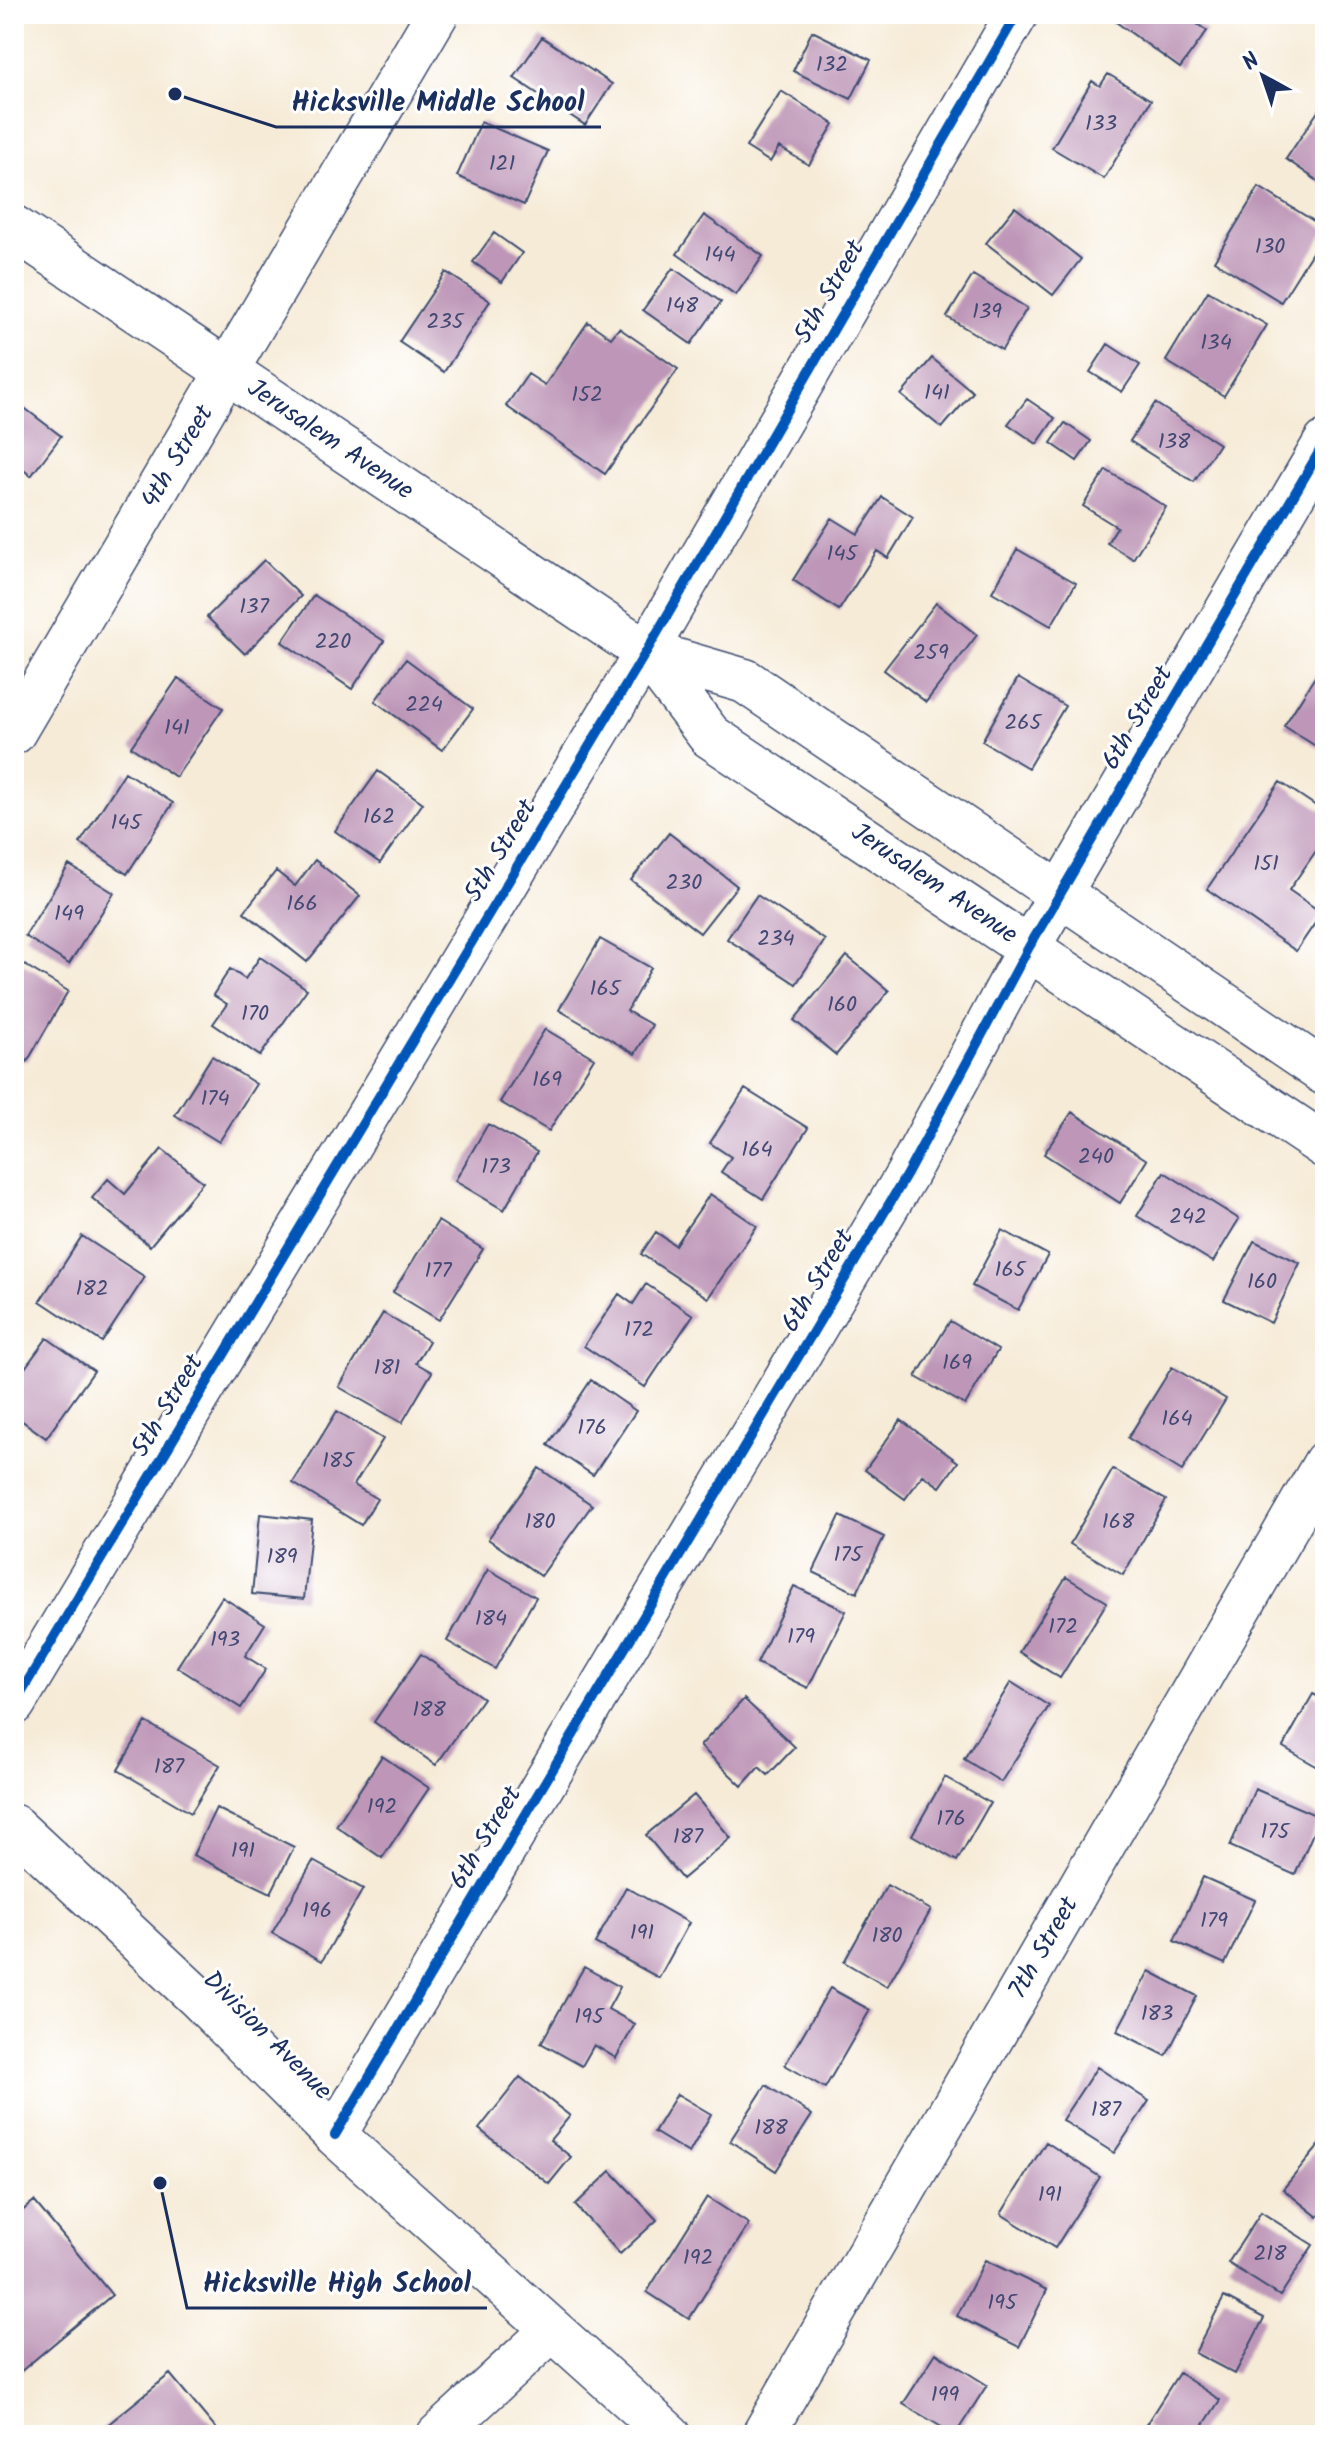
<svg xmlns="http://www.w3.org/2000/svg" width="1339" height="2449" font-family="Kalam,sans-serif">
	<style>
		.building { fill: #be97b8 }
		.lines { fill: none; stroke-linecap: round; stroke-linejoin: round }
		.minor-casing { stroke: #3c4b70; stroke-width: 45 }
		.major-casing { stroke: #3c4b70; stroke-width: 47 }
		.minor { stroke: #fff; stroke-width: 42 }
		.major { stroke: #fff; stroke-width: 44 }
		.cycleway-casing { stroke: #fff; stroke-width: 15 }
		.cycleway { stroke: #0057b8; stroke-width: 10 }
		.labels { text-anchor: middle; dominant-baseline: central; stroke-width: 6; stroke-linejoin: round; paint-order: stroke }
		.number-label { font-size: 22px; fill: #444974 }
		.street-label { font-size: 26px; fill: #1b2f5e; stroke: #fff }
		.leader { fill: none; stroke: #1b2f5e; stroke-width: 3 }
		.callout-dot { fill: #1b2f5e; stroke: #fff; stroke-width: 3 }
		.callout-label { font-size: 28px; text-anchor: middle; font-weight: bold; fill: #1b2f5e; stroke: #fff; stroke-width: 6; stroke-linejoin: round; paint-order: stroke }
	</style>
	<rect width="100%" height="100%" fill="#fff"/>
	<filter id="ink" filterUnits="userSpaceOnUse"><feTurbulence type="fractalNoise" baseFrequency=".0125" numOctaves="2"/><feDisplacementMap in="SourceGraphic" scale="16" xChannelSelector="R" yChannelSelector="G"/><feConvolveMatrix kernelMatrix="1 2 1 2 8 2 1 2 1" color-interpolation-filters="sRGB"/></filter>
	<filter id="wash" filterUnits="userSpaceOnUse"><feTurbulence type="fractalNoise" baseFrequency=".006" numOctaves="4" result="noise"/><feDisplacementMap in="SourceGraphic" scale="32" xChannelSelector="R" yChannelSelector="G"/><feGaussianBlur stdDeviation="1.8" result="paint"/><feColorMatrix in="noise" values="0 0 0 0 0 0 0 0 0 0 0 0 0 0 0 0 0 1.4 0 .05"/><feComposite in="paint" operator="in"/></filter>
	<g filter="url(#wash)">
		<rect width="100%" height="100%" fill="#f6ebd7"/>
		<g id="blocks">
			<!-- building -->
			<path class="building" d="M1122,14H1183L1207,31L1180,68L1116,22Z
				M812,31L871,60L851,99L793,71Z
				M542,37L612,84L585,125L514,78Z
				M1108,74L1151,100L1104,179L1052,148L1092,81L1100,86Z
				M781,91L834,124L809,165L779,147L770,162L746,147Z
				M1325,101V186L1286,159Z
				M481,122L548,151L524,205L457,176Z
				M1259,187L1325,228V232L1281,302L1214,261Z
				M1015,207L1081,259L1053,295L986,243Z
				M704,215L763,256L736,295L677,254Z
				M494,233L522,253L502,282L473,262Z
				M673,268L721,302L691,344L643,310Z
				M446,272L490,301L444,372L399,342Z
				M973,275L1027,308L1002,350L947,317Z
				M1208,291L1267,325L1224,396L1166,361Z
				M588,322L611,338L619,328L678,369L605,474L506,406L528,374L545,385Z
				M1108,344L1140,365L1122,392L1090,372Z
				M932,358L973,392L942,428L901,395Z
				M1027,399L1055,418L1037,444L1008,424Z
				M14,400L61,436L31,476L14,462Z
				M1155,403L1219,444L1194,482L1130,441Z
				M1065,423L1091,441L1077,461L1051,443Z
				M1106,470L1166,507L1133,559L1107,543L1117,527L1083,506Z
				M882,497L913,517L888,558L877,551L839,610L793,580L832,518L858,534Z
				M1017,549L1076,583L1051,626L992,592Z
				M264,560L301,596L245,654L207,617Z
				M314,595L384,641L352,689L282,642Z
				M936,603L977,635L926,702L884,670Z
				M406,659L473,709L442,750L375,701Z
				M1318,672L1325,676V752L1284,726Z
				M178,678L223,708L176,777L131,747Z
				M1018,678L1065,706L1028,768L982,741Z
				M378,771L423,803L380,863L335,831Z
				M125,772L173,803L127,874L80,843Z
				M1280,782L1325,812V838L1289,890L1322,913L1296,951L1207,889Z
				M669,833L737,886L700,933L631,880Z
				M315,860L360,896L307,962L244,912L276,871L295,886Z
				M69,865L114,893L69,964L25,936Z
				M757,895L825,940L796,984L727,939Z
				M600,939L651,968L627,1011L652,1025L635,1054L559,1010Z
				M847,956L889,991L836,1055L794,1020Z
				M260,957L307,989L260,1056L213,1024L227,1004L213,995L230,969L245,979Z
				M18,961L68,991L27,1062L14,1054V968Z
				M545,1029L594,1058L549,1131L500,1102Z
				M212,1056L256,1084L219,1142L175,1115Z
				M745,1089L808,1128L763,1199L721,1172L731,1157L710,1143Z
				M1072,1112L1147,1160L1120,1203L1044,1154Z
				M488,1124L537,1152L504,1210L455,1181Z
				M162,1149L203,1182L150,1246L92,1198L108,1179L125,1194Z
				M1164,1172L1239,1219L1213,1262L1137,1216Z
				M710,1194L757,1226L708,1298L641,1254L656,1232L675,1245Z
				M438,1221L483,1249L439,1320L393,1292Z
				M1002,1230L1048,1255L1018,1310L972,1286Z
				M82,1236L145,1277L102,1342L40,1301Z
				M1254,1241L1300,1263L1271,1323L1224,1300Z
				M646,1284L693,1315L645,1387L584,1346L619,1294L633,1304Z
				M383,1313L429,1341L416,1363L432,1372L402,1423L339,1387Z
				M950,1321L998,1350L965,1405L916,1377Z
				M47,1338L94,1371L46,1438L14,1415V1383Z
				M1172,1367L1226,1399L1182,1471L1128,1438Z
				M591,1380L636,1411L593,1475L548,1445Z
				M337,1411L383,1439L354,1485L377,1499L361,1525L293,1483Z
				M901,1420L958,1462L940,1487L923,1475L905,1499L865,1470Z
				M539,1468L592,1505L541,1576L488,1539Z
				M1113,1469L1166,1500L1123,1575L1070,1544Z
				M260,1514L312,1520L304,1599L252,1594Z
				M840,1516L884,1537L857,1593L813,1572Z
				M488,1569L536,1597L495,1669L447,1641Z
				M1066,1577L1107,1602L1060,1678L1019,1652Z
				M794,1586L846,1611L808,1688L757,1663Z
				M222,1597L265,1624L245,1656L266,1669L241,1708L177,1667Z
				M421,1654L483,1698L436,1765L374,1722Z
				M1011,1682L1049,1706L1001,1782L964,1759Z
				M1313,1694L1325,1700V1771L1283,1747Z
				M744,1699L795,1747L768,1775L759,1767L742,1786L700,1746Z
				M146,1722L220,1765L191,1813L118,1770Z
				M382,1756L429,1788L382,1858L336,1826Z
				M945,1777L990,1803L957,1861L912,1835Z
				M1255,1789L1320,1817L1295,1875L1230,1846Z
				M694,1795L731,1838L682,1879L646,1835Z
				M216,1808L294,1847L271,1893L193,1855Z
				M313,1861L363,1889L322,1961L272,1933Z
				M1203,1877L1255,1900L1225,1964L1174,1941Z
				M887,1885L931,1910L887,1987L844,1962Z
				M626,1887L689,1923L659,1978L595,1943Z
				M584,1967L620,1987L608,2009L635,2024L616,2058L594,2045L582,2066L541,2043Z
				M1149,1971L1197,1996L1166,2056L1117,2031Z
				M830,1988L870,2010L825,2088L785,2065Z
				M1097,2067L1149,2101L1114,2153L1062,2120Z
				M520,2077L570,2116L550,2140L571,2157L549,2184L479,2129Z
				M766,2085L812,2115L776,2171L730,2141Z
				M677,2094L711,2114L689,2153L654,2132Z
				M1323,2141L1325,2143V2208L1318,2217L1283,2189Z
				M1046,2142L1100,2177L1055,2248L1001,2214Z
				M611,2171L657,2220L620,2254L575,2205Z
				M707,2197L749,2224L689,2319L647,2292Z
				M34,2201L112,2295L14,2377V2218Z
				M1261,2212L1313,2245L1280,2296L1228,2263Z
				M985,2260L1047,2290L1019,2347L957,2316Z
				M1224,2297L1264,2318L1235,2374L1195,2353Z
				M936,2353L987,2385L955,2435L903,2404Z
				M1179,2373L1220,2400L1197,2435H1158L1145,2426Z
				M170,2374L221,2435H95Z"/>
		</g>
	</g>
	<g filter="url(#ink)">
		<use href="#blocks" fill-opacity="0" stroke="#3c4b70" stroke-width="2"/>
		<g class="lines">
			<!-- minor casing -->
			<g class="minor-casing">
				<path id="minor" d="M14,733L437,14
					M14,1704L646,652L1017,14
					M14,1826L199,1999L335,2135L670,2435
					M335,2135L907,1174L1029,947L1325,442
					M438,2435L551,2331
					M763,2435L1325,1462"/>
			</g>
			<!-- major casing -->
			<g class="major-casing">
				<path id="major" d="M14,228L646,652L745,681L1325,1073
					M646,652L710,736L1325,1146"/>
			</g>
			<!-- minor -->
			<use href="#minor" class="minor"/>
			<!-- major -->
			<use href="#major" class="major"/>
			<!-- cycleway casing -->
			<g class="cycleway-casing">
				<path id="cycleway" d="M14,1704L646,652L1017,14
					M335,2135L907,1174L1029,947L1325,442"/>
			</g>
			<!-- cycleway -->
			<use href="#cycleway" class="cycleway"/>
		</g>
	</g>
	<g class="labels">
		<!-- number labels -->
		<g class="number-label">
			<text x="832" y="65">132</text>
			<text x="1101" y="124">133</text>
			<text x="502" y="164">121</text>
			<text x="1270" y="247">130</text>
			<text x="720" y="255">144</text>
			<text x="682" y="306">148</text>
			<text x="987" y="312">139</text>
			<text x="445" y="322">235</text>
			<text x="1216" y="343">134</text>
			<text x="937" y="393">141</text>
			<text x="587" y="395">152</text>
			<text x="1174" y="442">138</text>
			<text x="842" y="554">145</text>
			<text x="254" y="607">137</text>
			<text x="333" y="642">220</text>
			<text x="931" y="653">259</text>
			<text x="424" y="705">224</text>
			<text x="1023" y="723">265</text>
			<text x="177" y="728">141</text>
			<text x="379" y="817">162</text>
			<text x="126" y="823">145</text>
			<text x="1266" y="864">151</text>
			<text x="684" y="883">230</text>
			<text x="302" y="904">166</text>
			<text x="69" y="914">149</text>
			<text x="776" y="939">234</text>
			<text x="605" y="989">165</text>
			<text x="842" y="1005">160</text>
			<text x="255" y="1014">170</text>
			<text x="547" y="1080">169</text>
			<text x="215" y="1099">174</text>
			<text x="757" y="1150">164</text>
			<text x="1096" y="1157">240</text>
			<text x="496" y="1167">173</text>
			<text x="1188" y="1217">242</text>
			<text x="1010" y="1270">165</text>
			<text x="438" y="1271">177</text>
			<text x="1262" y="1282">160</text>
			<text x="92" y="1289">182</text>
			<text x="639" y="1330">172</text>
			<text x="957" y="1363">169</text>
			<text x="387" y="1368">181</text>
			<text x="1177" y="1419">164</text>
			<text x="592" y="1428">176</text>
			<text x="338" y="1461">185</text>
			<text x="540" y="1522">180</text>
			<text x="1118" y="1522">168</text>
			<text x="848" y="1555">175</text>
			<text x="282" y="1557">189</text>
			<text x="491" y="1619">184</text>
			<text x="1063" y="1627">172</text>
			<text x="801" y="1637">179</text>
			<text x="225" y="1640">193</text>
			<text x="429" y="1710">188</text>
			<text x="169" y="1767">187</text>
			<text x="382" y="1807">192</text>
			<text x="951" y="1819">176</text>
			<text x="1275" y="1832">175</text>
			<text x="688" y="1837">187</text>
			<text x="243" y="1851">191</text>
			<text x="317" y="1911">196</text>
			<text x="1214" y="1921">179</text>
			<text x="642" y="1933">191</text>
			<text x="887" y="1936">180</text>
			<text x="1157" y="2014">183</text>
			<text x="589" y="2017">195</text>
			<text x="1106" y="2110">187</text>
			<text x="771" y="2128">188</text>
			<text x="1050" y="2195">191</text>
			<text x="1270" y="2254">218</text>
			<text x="698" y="2258">192</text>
			<text x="1002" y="2303">195</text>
			<text x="945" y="2395">199</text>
		</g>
		<!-- street labels -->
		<g class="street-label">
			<text transform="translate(830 292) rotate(-60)">5th Street</text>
			<text transform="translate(330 440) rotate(34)">Jerusalem Avenue</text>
			<text transform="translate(178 457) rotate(-59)">4th Street</text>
			<text transform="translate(1138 718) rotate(-60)">6th Street</text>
			<text transform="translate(501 851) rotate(-59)">5th Street</text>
			<text transform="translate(934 884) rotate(34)">Jerusalem Avenue</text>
			<text transform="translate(818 1281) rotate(-59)">6th Street</text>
			<text transform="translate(168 1406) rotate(-59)">5th Street</text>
			<text transform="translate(486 1838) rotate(-59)">6th Street</text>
			<text transform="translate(1044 1948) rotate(-60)">7th Street</text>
			<text transform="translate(267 2036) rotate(45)">Division Avenue</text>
		</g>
	</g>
	<!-- callouts -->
	<path class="leader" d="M175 94L276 127H601M160 2183L187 2308H487"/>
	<g class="callout-dot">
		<circle cx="175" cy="94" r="8"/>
		<circle cx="160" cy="2183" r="8"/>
	</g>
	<g class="callout-label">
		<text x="438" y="111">Hicksville Middle School</text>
		<text x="337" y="2292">Hicksville High School</text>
	</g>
	<!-- margin -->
	<rect width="1339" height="2449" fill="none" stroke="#fff" stroke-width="48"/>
	<!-- north arrow -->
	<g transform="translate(1263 76) rotate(320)" stroke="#ffffff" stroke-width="6" paint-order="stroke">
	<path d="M0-6L14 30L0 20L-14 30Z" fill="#1b2f5e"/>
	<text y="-12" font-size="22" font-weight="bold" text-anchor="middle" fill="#1b2f5e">N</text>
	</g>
</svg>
